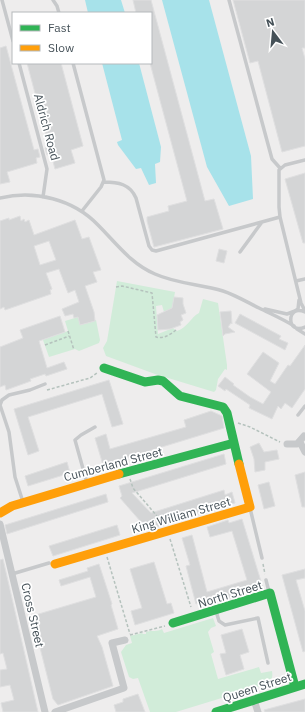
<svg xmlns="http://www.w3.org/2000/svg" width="305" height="712" font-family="'IBM Plex Sans',sans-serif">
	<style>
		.green { fill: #d1ecd9 }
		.water { fill: #a7e2ea }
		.building { fill: #d4d5d6; stroke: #dfdfe0; fill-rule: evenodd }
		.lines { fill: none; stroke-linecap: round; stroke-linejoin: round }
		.path { stroke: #b5c2bd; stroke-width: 1.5; stroke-dasharray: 3 2; stroke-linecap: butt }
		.lane { stroke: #c7c9cb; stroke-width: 3.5 }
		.street { stroke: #c7c9cb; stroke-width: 7 }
		.fast { stroke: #30b455; stroke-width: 9 }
		.slow { stroke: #ff9f0a; stroke-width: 9 }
		.labels { text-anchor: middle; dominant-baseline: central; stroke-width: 3.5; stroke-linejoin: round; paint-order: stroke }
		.street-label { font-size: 12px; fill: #455158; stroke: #fff }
	</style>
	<rect width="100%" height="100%" fill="#eeeded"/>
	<!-- green -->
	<path class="green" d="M117,281L175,292L172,309L164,312L162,305L156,306L158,334L173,328L177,331C187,328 191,317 199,313L203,299L218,303L227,365V370L225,369L218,379L216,390L214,392L155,374L106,356L103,348L107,341Z
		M78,317L81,325L96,320L100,340L99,343L79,351L75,349L49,357L43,340L68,331L65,321Z
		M213,618L216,626L211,628L208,632L214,652L211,654L218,679L259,667L261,673L272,671C273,677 272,680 267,684L176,712H150L138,678L133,679L129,677L121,652L126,645L132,643L130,636L142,633L143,634H146V632C152,630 157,632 162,629L164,633Z"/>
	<!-- water -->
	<path class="water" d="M85,0H121L125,13H88Z
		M162,0H209L251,156L253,199L229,206L207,167Z
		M102,63H139L161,147L160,162L155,164L156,183L149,185L141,168L136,169L118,145L117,142L122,140Z"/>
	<!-- building -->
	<path class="building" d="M133,0H151L205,201L214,199L223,229L154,247L147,221V217L169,211L168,206L187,201L150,63H151V13H136Z
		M233,0H305V48H302L305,59V146L282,152L258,61L250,63Z
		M6,46L34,150L38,149L40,157L36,158L37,163L7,172L10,182L0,184V48Z
		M27,63H61L83,146L71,150L75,163L55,169L51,154L47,155L45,148L49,146Z
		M305,173V243H303L285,179Z
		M20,216L21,221L24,219L25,222L29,220L34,235L75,220L82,239L89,237L101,270L93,272L97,282L85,286L94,312L95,321L80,325L78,317L74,318L73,314L65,316L62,309L79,302L75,290L68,293L59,269L46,273L52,289L50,290L51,294L5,310L4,307L0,309V221L9,218V220ZM49,241L56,260L40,265L34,246Z
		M219,249L227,251L224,263L216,261Z
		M174,297L183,298V304L186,313L181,315L183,320L180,322L181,325L170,329L158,330L157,315L172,308Z
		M231,311L232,324L231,323L228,327L235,332L225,334L223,336L220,312Z
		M240,314L281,336L279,339L288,343L285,350L235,323Z
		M60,316L65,332L39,341L47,368L64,362L67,369L46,376L45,374L30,379L31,381L6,390L5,385L0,387V347L23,338L20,330Z
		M305,345V389L292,408L285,403L281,409L278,406L272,419L249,408L250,405L226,389L225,391L218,386L225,377L234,384L233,385L250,397L263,404L271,392L247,374L263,352L279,363L270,381L275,384L288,365L290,366Z
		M109,380L123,424L112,427L102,394L28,417L39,451L28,455L14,409Z
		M211,411L222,416L224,428L103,465L95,438L106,434L110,449L186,427L184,420Z
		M259,443L264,452L277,450L279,459L265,462V470L255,472L254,459L250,447Z
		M224,454L226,464L132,493L151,513L224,490L225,495L232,492L235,503L148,530L120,498L122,496L119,486Z
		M67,462L70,473L28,486L25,476Z
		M305,472V507H302L295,475Z
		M269,482L275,506L264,509L258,485Z
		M106,494L108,502L7,534L5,525Z
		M242,519L263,588L221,601L220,597L196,604L186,566L190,565L182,538L192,535L207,592L247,580L232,531L210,537L207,527L228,520L229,523Z
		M117,525L120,535L53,556L49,546Z
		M3,559L38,712H3L1,703L14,700L10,685L0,687V670L7,669L3,653L0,654V560Z
		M154,562L167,604L171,603L174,613L135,625L131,611L142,608L130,569Z
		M99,564L112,604L111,605L118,629L97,636L102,647L113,686L58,705L53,699L32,616L96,597L90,577L61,586L59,580L88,571L87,568Z
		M305,569V578L296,580L305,611V651L303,652L282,575Z
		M242,629L249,652L240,655L244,669L226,675L220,654L226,653L221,635Z
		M138,694L145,712H116L114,705L123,702V699Z
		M305,699V712H265L264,710Z"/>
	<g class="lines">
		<!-- path -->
		<path class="path" d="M116,287L122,286L152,293L156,337C163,339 170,335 176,330
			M68,331L74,350
			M45,345L69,336
			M47,390L90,378L97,373
			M238,423L250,427L280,442
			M130,479L133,488L157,516L159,524
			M170,539L191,607
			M107,557L130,634
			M263,564L265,574
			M130,635L165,626"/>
		<!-- lane -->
		<path class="lane" d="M2,0L13,41
			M53,0L57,6L59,13
			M229,0L272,159L280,168
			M19,63L47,169L43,197
			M73,63L104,180L101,187L82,211
			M104,182C118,182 130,184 136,198L149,246L152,250L156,251L280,217L301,303L305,311
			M0,198C35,190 73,199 98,225C116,243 131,264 155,274C177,284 201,284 223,291C235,295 247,302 259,308C271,314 283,319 294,326
			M280,217L279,207V170L285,165L305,160
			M240,252L262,222
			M296,281L305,279
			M265,309L287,314L295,311L298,309L299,300
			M305,312C286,303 286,336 305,327
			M297,329L305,334
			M298,415L305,406
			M87,483L75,440L81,435L95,427
			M23,502L15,477L9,432L0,405L2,400L9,395L30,390L45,384
			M250,508L262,558
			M12,574L49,563
			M266,580L269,592
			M216,611L219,621L225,625L258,618L268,663"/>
		<!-- street -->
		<path class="street" d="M300,442L305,452
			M287,444H297L304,436
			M0,524L45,712
			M254,700L258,712
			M55,712L124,688L112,643L125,640"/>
		<!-- fast -->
		<path class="fast" d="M104,368L145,382L158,380L163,381L180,396L223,407L227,413L239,464
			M119,474L234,443
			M173,623L270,593L295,687
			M216,712L305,684"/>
		<!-- slow -->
		<path class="slow" d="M0,513L12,506L119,474
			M55,564L250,507L239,464"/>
	</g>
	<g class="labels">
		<!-- street labels -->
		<g class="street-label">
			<text transform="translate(47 127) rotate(75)">Aldrich Road</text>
			<text transform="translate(113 464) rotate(-15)">Cumberland Street</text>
			<text transform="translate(181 515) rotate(-16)">King William Street</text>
			<text transform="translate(230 594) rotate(-17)">North Street</text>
			<text transform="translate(33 615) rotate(77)">Cross Street</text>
			<text transform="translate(257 687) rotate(-18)">Queen Street</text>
		</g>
	</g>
	<!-- legend -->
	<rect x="12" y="12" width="140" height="52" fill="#ffffff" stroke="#b5b9bc"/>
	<rect x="20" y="25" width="20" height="6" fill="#30b455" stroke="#b5b9bc"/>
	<text x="48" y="32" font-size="12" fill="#455158">Fast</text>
	<rect x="20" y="45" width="20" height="6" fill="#ff9f0a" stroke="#b5b9bc"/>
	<text x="48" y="52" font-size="12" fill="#455158">Slow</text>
	<!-- north arrow -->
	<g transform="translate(273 32) rotate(344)" stroke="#ffffff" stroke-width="3" paint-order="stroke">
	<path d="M0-3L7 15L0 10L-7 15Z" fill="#455158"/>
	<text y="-6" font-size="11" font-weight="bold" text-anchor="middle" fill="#455158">N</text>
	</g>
</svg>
